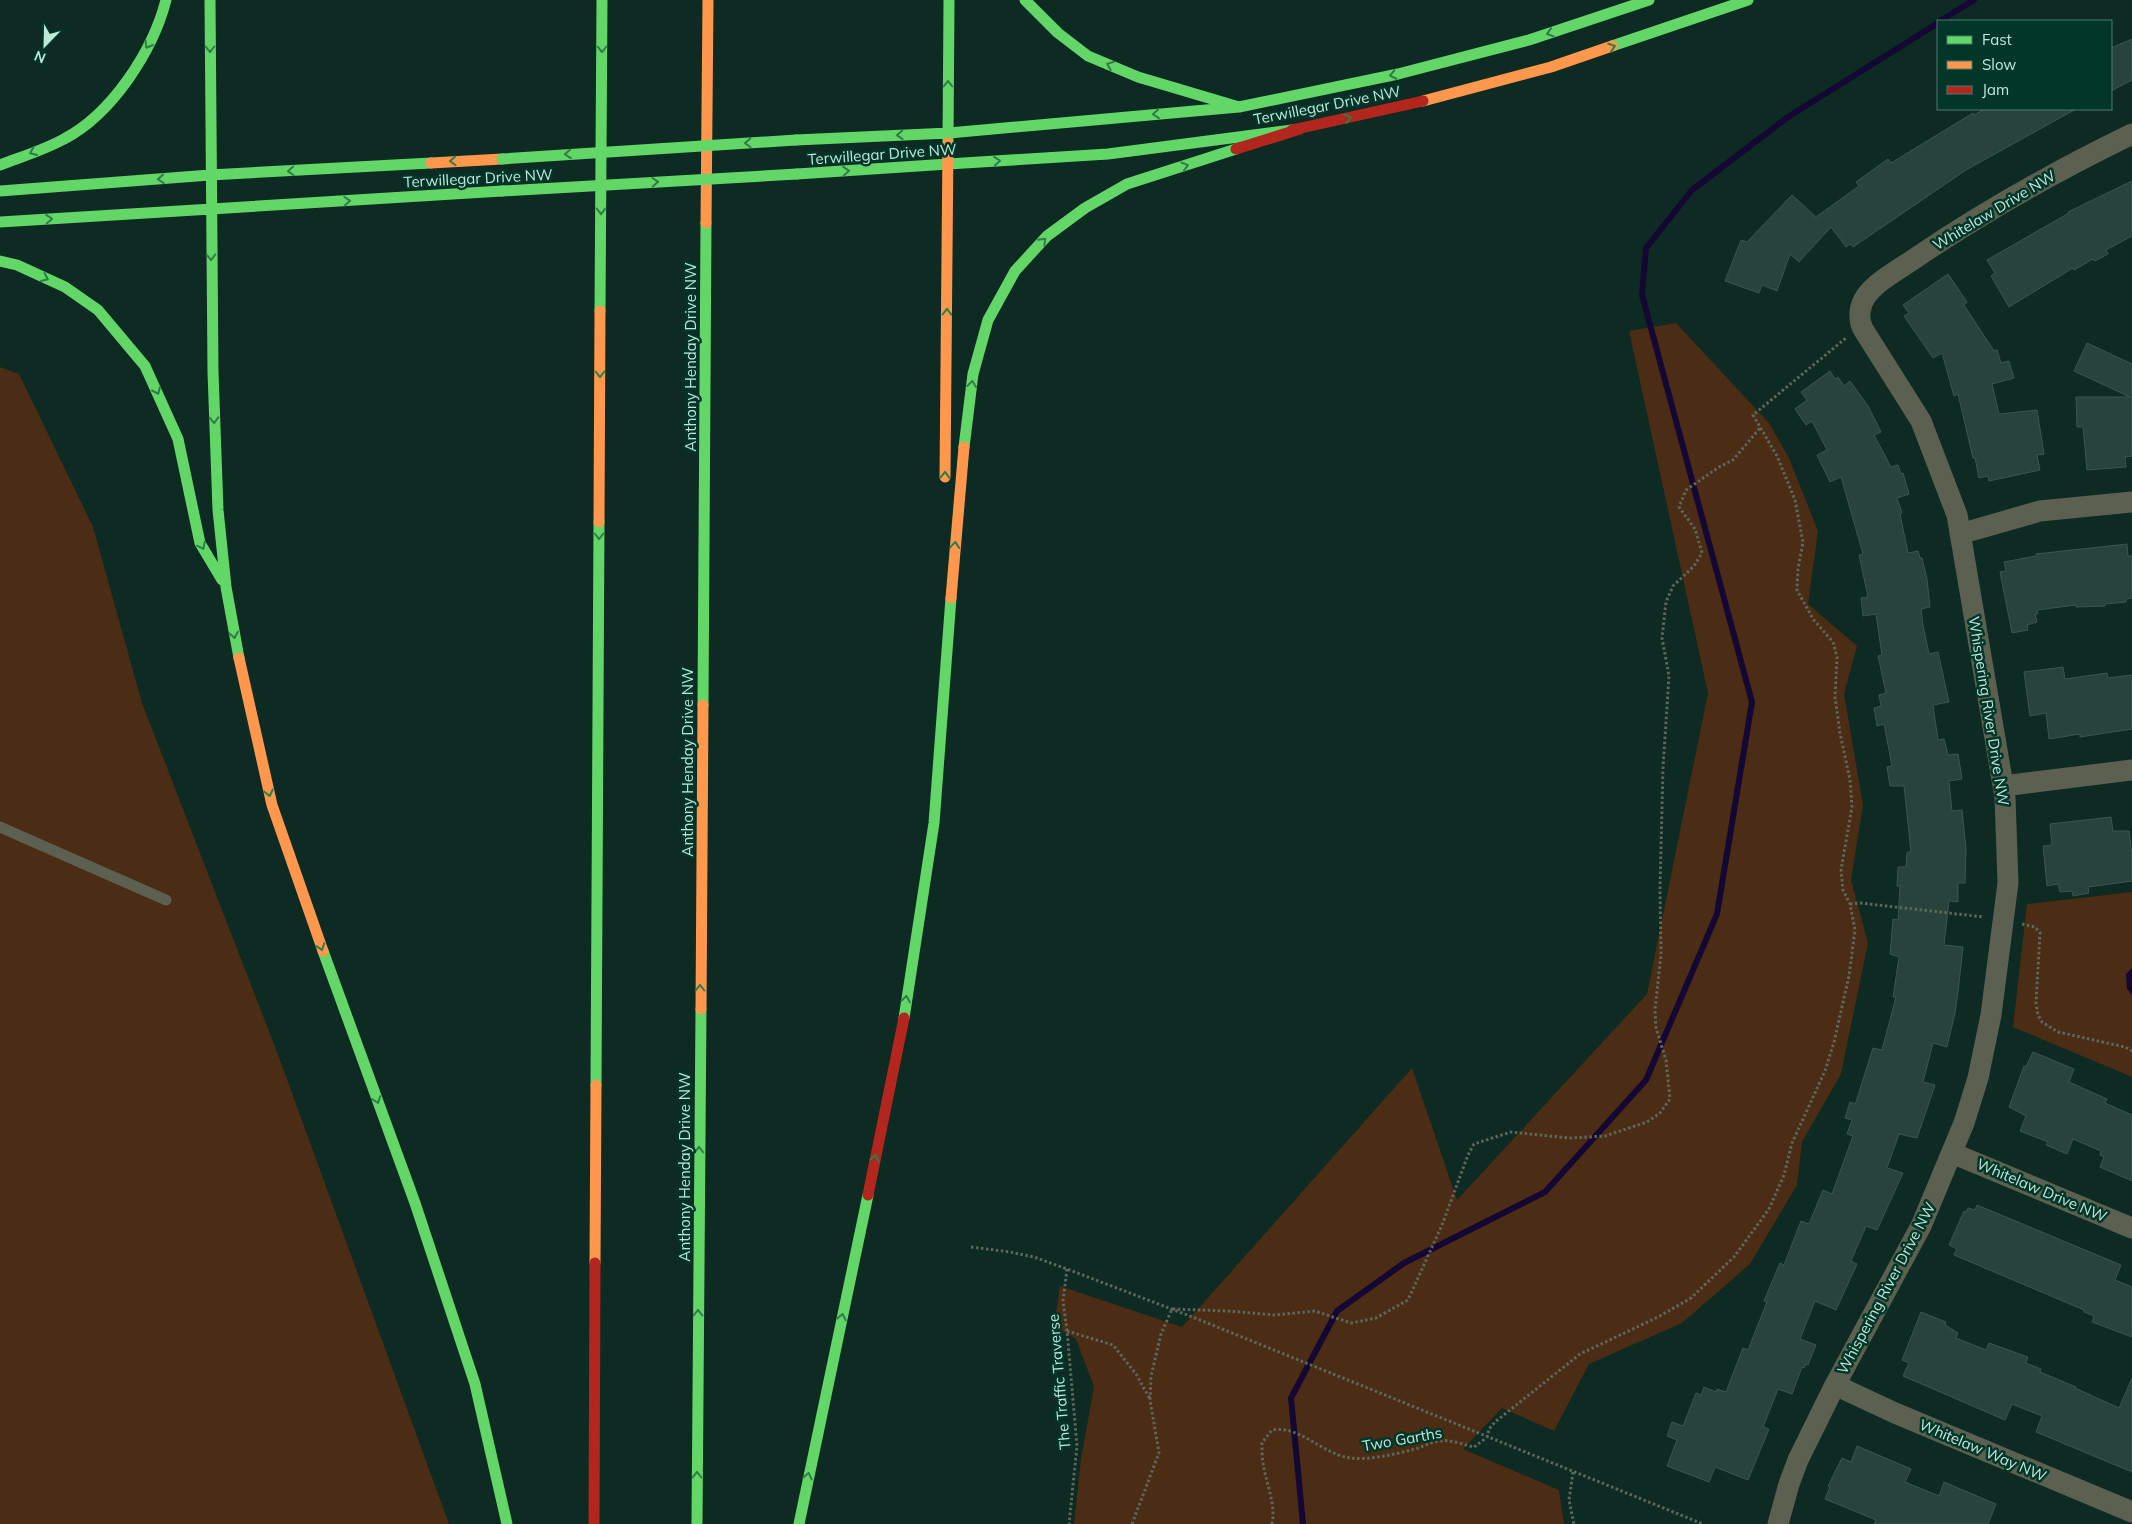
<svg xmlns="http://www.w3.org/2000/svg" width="2132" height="1524" font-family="Mulish,sans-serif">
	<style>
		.green { fill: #4b2c14 }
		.water { fill: #140734 }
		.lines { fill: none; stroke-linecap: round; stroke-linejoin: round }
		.stream { stroke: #140734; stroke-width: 6 }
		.building { fill: #27433c; stroke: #38574e }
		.path { stroke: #5d675c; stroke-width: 3; stroke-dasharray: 2.5 2.5; stroke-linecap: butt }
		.lane { stroke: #5b6051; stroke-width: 11 }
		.street { stroke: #5b6051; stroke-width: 21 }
		.fast { stroke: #63d668; stroke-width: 11 }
		.slow { stroke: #ff974d; stroke-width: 11 }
		.jam { stroke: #b3261e; stroke-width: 11 }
		.fast-bridge { stroke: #63d668; stroke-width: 11 }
		.oneway { stroke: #2d7e45 }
		.labels { text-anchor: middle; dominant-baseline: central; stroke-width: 5; stroke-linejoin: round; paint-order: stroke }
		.street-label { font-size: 15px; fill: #bfe8d9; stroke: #013629 }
	</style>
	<rect width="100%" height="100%" fill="#0d2a23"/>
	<!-- green -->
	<path class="green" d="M1676,323L1769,423L1789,458L1818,531L1808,604L1857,646L1844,694L1863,805L1851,880L1868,943L1841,1074L1802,1142L1797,1185L1750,1264L1682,1323L1589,1364L1554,1431L1502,1408L1463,1449L1559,1490L1564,1524H1074L1081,1459L1094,1387L1076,1339L1054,1326L1060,1286L1182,1327L1412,1068L1457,1200L1647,994L1708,693L1629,331Z
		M0,367L19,374L93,527L142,703L277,1052L449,1524H0Z
		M2132,892V1077L2013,1027L2027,904Z"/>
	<!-- water -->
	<path class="water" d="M2132,968V995L2127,989L2126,974Z"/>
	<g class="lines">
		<!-- stream -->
		<path class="stream" d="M1940,21L1974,0
			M1303,1524L1291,1398L1337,1311L1404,1263L1545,1192L1646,1080L1717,914L1752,702L1642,295L1646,248L1692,190L1788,117L1938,23"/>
	</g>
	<!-- building -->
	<path class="building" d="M2132,39V80L2111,91V48Z
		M1985,109H2076L1966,170L1853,247L1850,244L1846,247L1831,227L1799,262L1790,254L1777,291L1762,285L1759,293L1725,281L1741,240L1747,242L1792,195L1816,217L1859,186L1856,182L1888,159L1891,163L1973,113L1974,115Z
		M2132,181V236L2106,250L2108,254L2095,261L2093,259L2074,270L2073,268L2009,307L1991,276L1995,273L1987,260L2069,213L2068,212Z
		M1948,274L1967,302L1964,305L1994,351L1997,350L2001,363L2009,361L2014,378L1992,384L1999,414L2037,410L2044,454L2037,455L2040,470L1989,481L1988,476L1979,478L1975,458H1973L1958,394L1954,396L1942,353L1933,358L1904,316L1909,313L1903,305Z
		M2087,343L2132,364V456L2125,457L2126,467L2087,470L2083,427H2077L2076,397H2130L2074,371Z
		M1830,371L1835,379L1838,377L1844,386L1850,381L1868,406L1881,432L1874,435L1891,467L1898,465L1901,474L1903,473L1909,494L1897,498L1902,513L1900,514L1908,553L1918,551L1920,558H1922L1927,579L1930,607L1921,609L1923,625L1929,654L1938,652L1949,702L1933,705L1938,740L1944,739L1948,755L1958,754L1962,779L1949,781L1952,811L1962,810L1966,848L1965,883H1958V902L1949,901L1944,945L1963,947L1958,992L1955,1013L1947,1047L1933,1043L1923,1082L1935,1085L1917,1138L1899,1134L1887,1168L1903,1173L1877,1230L1866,1226L1851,1261L1857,1264L1836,1310L1815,1301L1800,1339L1816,1345L1808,1365L1806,1364L1804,1368L1802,1367L1792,1394L1778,1389L1763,1427L1769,1429L1748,1480L1715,1467L1709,1482L1667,1466L1677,1440L1667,1436L1672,1422L1683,1426L1696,1393L1701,1395L1704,1387L1716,1392L1717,1389L1726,1392L1743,1348L1748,1350L1767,1302L1764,1301L1780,1263L1784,1265L1801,1221L1809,1224L1823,1190L1832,1194L1853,1136L1847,1134L1852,1120L1845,1118L1850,1102L1855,1104L1856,1102L1873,1048L1882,1050L1896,997H1893L1899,957L1890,954L1893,919L1898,920L1900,886H1897L1898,867H1906L1907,852H1911L1904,786H1890L1887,767L1892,766L1884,724L1877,726L1874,708L1881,706L1879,695L1886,693L1878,656L1882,655L1876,614L1863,616L1861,598L1868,597L1859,555L1863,554L1841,477L1830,482L1817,455L1827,450L1812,421L1806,425L1795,409L1807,400L1801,392Z
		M2127,544L2128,556H2132V598L2126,599V602L2105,604V606L2076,607V605L2037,610L2038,614H2035L2037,622L2027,625L2028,630L2012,633L2000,572L2006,571L2004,562L2036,556V554Z
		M2063,667L2065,679L2107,673L2108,678L2132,675V729L2080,737V734L2049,739L2046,713L2030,716L2024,672Z
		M2111,817L2113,831H2129L2132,854V881L2088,887L2089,893L2073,896L2072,891L2060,892L2058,884L2047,886L2043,846L2052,845L2050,824Z
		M2033,1052L2074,1069L2069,1082L2107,1099L2105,1103L2132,1115V1181L2100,1167L2104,1157L2100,1155L2101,1151L2073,1139L2067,1154L2046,1145L2048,1142L2020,1131L2026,1116L2009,1107L2024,1066L2026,1067Z
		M1977,1205L2121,1265L2115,1280L2132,1287V1337L2092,1322L2094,1316L2084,1312V1310L1954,1255L1957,1249L1949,1245L1964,1211L1966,1212L1968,1208L1975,1210Z
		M1921,1312L1946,1322L1945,1325L1958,1333L1956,1338L1986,1350L1989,1343L2028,1357L2026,1363L2041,1369L2040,1372L2076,1387L2075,1388L2119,1408L2132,1378V1472L2036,1432L2042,1416L2012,1404L2005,1420L1903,1376L1909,1363L1902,1360Z
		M1857,1446L1911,1469L1905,1482L1939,1496L1944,1482L1996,1504L1988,1524H1874L1876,1520L1825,1499L1830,1487L1828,1486L1842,1458L1851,1462Z"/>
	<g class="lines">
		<!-- path -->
		<path class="path" d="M1850,904L1860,903L1984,917
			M2022,924L2035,927L2040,933L2036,1003L2038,1015L2042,1022L2058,1032L2125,1047L2132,1051
			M971,1247L1010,1252L1034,1257L1067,1269L1195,1318L1703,1524
			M1067,1269L1063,1301L1067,1331L1077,1446L1069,1524
			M1067,1331L1113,1345L1136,1374L1150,1399
			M1487,1438L1489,1429L1495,1422L1580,1354L1658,1317L1691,1298L1734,1257L1769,1209L1784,1175L1792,1143L1825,1071L1834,1042L1849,976L1855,930L1850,904L1843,890L1841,870L1852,807L1850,780L1840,733L1835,697L1837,657L1833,642L1813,619L1797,590L1798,569L1803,542L1795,500L1777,456L1753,415L1846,338
			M1573,1472L1569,1500L1574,1524
			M1132,1524L1159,1453L1150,1400L1151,1376L1161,1334L1172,1309L1228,1311L1276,1315L1315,1311L1351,1323L1376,1318L1408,1300L1442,1225L1468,1155L1474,1144L1511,1132L1570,1138L1605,1136L1647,1122L1660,1113L1670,1099L1666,1060L1656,1028L1655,1010L1661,954L1660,889L1663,768L1669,676L1662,638L1666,602L1673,586L1694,566L1702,553L1695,529L1679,507L1686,490L1719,467L1733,460L1760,428
			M1272,1524C1276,1504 1266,1483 1263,1463C1262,1457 1262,1449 1262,1443L1272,1430C1300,1425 1322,1454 1350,1458C1368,1460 1393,1455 1411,1450C1421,1448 1430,1442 1440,1441C1450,1439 1464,1445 1474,1447L1486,1438"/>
		<!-- lane -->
		<path class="lane" d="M0,827L166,900"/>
		<!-- street -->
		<path class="street" d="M1960,534L2040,511L2132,502
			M2003,786L2132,770
			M1952,1153L2132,1228
			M1835,1385L1895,1413L2132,1512
			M1778,1524L1789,1484L1798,1460L1835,1385L1921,1226L1964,1123L1978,1078L1991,1015L2008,883L2005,797L1957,515L1921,421L1863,329C1858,319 1859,306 1866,296C1878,280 1900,269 1917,257C1985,211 2058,170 2132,134"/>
		<!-- fast -->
		<path class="fast" d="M210,0L213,372L218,510L226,587L239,658
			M1025,0L1058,33L1088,56L1138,77L1239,107
			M1612,46L1748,0
			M949,133L1239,107L1398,74L1529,40L1649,0
			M796,140L949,133
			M948,143L949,0
			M948,164L1108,154L1292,130
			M0,165C21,157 44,150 64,139C112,114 153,51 166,0
			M797,174L948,164
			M0,191L210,175L431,163
			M0,222L502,191
			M0,261L17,265L65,287L98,310L145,366L178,439L200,543L222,580
			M600,311L602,0
			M964,447L973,374L988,320L1015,271L1047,236L1085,208L1127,184L1236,149
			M703,705L706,223
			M323,951L415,1203L475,1384L507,1524
			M904,1018L934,823L951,598
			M596,1085L599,522
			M697,1524L701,1009
			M799,1524L868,1195"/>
		<!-- slow -->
		<path class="slow" d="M1423,101L1551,67L1612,46
			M431,163L502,159
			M706,223L708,0
			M945,477L948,143
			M599,522L600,311
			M951,598L964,447
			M239,658L272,805L323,951
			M701,1009L703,705
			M595,1263L596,1085"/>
		<!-- jam -->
		<path class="jam" d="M1292,130L1423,101
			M1236,149L1300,129
			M868,1195L904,1018
			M594,1524L595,1263"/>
		<!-- fast-bridge -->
		<path class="fast-bridge" d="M502,159L796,140
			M502,191L797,174"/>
	</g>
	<!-- one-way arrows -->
	<defs><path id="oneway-chevron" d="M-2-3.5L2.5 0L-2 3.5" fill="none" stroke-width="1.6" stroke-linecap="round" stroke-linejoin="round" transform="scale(1.25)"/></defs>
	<g class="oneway">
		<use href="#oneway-chevron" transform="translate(1550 33) rotate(162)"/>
		<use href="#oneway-chevron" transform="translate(148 45) rotate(120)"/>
		<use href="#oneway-chevron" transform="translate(1612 47) rotate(-18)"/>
		<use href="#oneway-chevron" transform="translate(210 49) rotate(90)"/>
		<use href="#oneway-chevron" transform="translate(602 49) rotate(90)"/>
		<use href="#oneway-chevron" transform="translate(1110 65) rotate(-158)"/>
		<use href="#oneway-chevron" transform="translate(1393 75) rotate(168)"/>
		<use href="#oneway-chevron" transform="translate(948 84) rotate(-90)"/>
		<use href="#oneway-chevron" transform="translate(1156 114) rotate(175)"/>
		<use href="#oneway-chevron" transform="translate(1348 118) rotate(-13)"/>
		<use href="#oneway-chevron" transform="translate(900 135) rotate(177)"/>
		<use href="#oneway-chevron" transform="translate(748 143) rotate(177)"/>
		<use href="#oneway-chevron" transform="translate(33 152) rotate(157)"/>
		<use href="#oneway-chevron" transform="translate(568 154) rotate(176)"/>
		<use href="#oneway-chevron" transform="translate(453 161) rotate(177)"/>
		<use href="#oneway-chevron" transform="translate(997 161) rotate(-4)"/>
		<use href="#oneway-chevron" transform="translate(1185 166) rotate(-17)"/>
		<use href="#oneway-chevron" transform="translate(291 171) rotate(177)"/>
		<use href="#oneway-chevron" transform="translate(846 171) rotate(-4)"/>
		<use href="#oneway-chevron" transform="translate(161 179) rotate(176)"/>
		<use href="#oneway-chevron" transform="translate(655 182) rotate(-3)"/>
		<use href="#oneway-chevron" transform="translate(347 201) rotate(-3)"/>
		<use href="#oneway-chevron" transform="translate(601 211) rotate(90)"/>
		<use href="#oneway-chevron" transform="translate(49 219) rotate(-4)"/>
		<use href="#oneway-chevron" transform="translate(1043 241) rotate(-46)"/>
		<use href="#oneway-chevron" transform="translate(211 257) rotate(89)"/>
		<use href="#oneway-chevron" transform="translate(45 278) rotate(24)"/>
		<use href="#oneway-chevron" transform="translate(947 312) rotate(-89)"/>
		<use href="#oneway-chevron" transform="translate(600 374) rotate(90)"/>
		<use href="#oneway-chevron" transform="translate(972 384) rotate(-83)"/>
		<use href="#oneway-chevron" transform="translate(157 391) rotate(66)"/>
		<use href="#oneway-chevron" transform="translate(214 420) rotate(88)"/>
		<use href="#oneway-chevron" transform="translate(945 475) rotate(-89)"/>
		<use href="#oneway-chevron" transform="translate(599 536) rotate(90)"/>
		<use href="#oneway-chevron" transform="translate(955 545) rotate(-85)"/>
		<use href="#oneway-chevron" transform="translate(202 546) rotate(64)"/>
		<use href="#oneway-chevron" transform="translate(234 635) rotate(80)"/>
		<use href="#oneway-chevron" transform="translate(269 793) rotate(77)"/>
		<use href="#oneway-chevron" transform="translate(321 947) rotate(70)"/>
		<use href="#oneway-chevron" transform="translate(700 988) rotate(-90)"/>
		<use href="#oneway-chevron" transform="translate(906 999) rotate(-81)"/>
		<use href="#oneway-chevron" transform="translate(377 1100) rotate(70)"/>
		<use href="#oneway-chevron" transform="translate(699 1150) rotate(-90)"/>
		<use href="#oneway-chevron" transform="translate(875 1158) rotate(-78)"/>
		<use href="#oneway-chevron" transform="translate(698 1313) rotate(-90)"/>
		<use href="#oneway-chevron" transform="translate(842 1317) rotate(-78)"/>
		<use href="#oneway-chevron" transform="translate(697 1475) rotate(-90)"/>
		<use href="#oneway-chevron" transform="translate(808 1476) rotate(-78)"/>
	</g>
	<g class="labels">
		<!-- street labels -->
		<g class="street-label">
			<text transform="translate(1327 105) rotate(-11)">Terwillegar Drive NW</text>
			<text transform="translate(882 154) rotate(-4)">Terwillegar Drive NW</text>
			<text transform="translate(478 178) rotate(-3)">Terwillegar Drive NW</text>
			<text transform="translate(1994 210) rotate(-31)">Whitelaw Drive NW</text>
			<text transform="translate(690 357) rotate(-90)">Anthony Henday Drive NW</text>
			<text transform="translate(1989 711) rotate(81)">Whispering River Drive NW</text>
			<text transform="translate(687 762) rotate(-90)">Anthony Henday Drive NW</text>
			<text transform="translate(684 1167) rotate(-90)">Anthony Henday Drive NW</text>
			<text transform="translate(2042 1190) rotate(23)">Whitelaw Drive NW</text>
			<text transform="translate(1886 1288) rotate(-62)">Whispering River Drive NW</text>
			<text transform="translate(1059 1382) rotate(-95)">The Traffic Traverse</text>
			<text transform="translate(1402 1439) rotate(-10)">Two Garths</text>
			<text transform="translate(1983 1450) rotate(23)">Whitelaw Way NW</text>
		</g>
	</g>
	<!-- legend -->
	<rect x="1937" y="20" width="175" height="90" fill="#013629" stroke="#4d7d6f"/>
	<rect x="1947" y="36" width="25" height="8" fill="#63d668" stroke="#4d7d6f"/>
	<text x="1982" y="45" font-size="15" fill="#bfe8d9">Fast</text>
	<rect x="1947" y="61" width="25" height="8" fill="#ff974d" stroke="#4d7d6f"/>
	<text x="1982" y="70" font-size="15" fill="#bfe8d9">Slow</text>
	<rect x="1947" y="86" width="25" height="8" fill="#b3261e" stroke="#4d7d6f"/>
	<text x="1982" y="95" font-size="15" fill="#bfe8d9">Jam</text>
	<!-- north arrow -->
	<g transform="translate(45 45) rotate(203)" stroke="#013629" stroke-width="4" paint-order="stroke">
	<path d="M0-4L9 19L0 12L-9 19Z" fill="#bfe8d9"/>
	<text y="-8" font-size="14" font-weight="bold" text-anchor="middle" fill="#bfe8d9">N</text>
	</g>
</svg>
